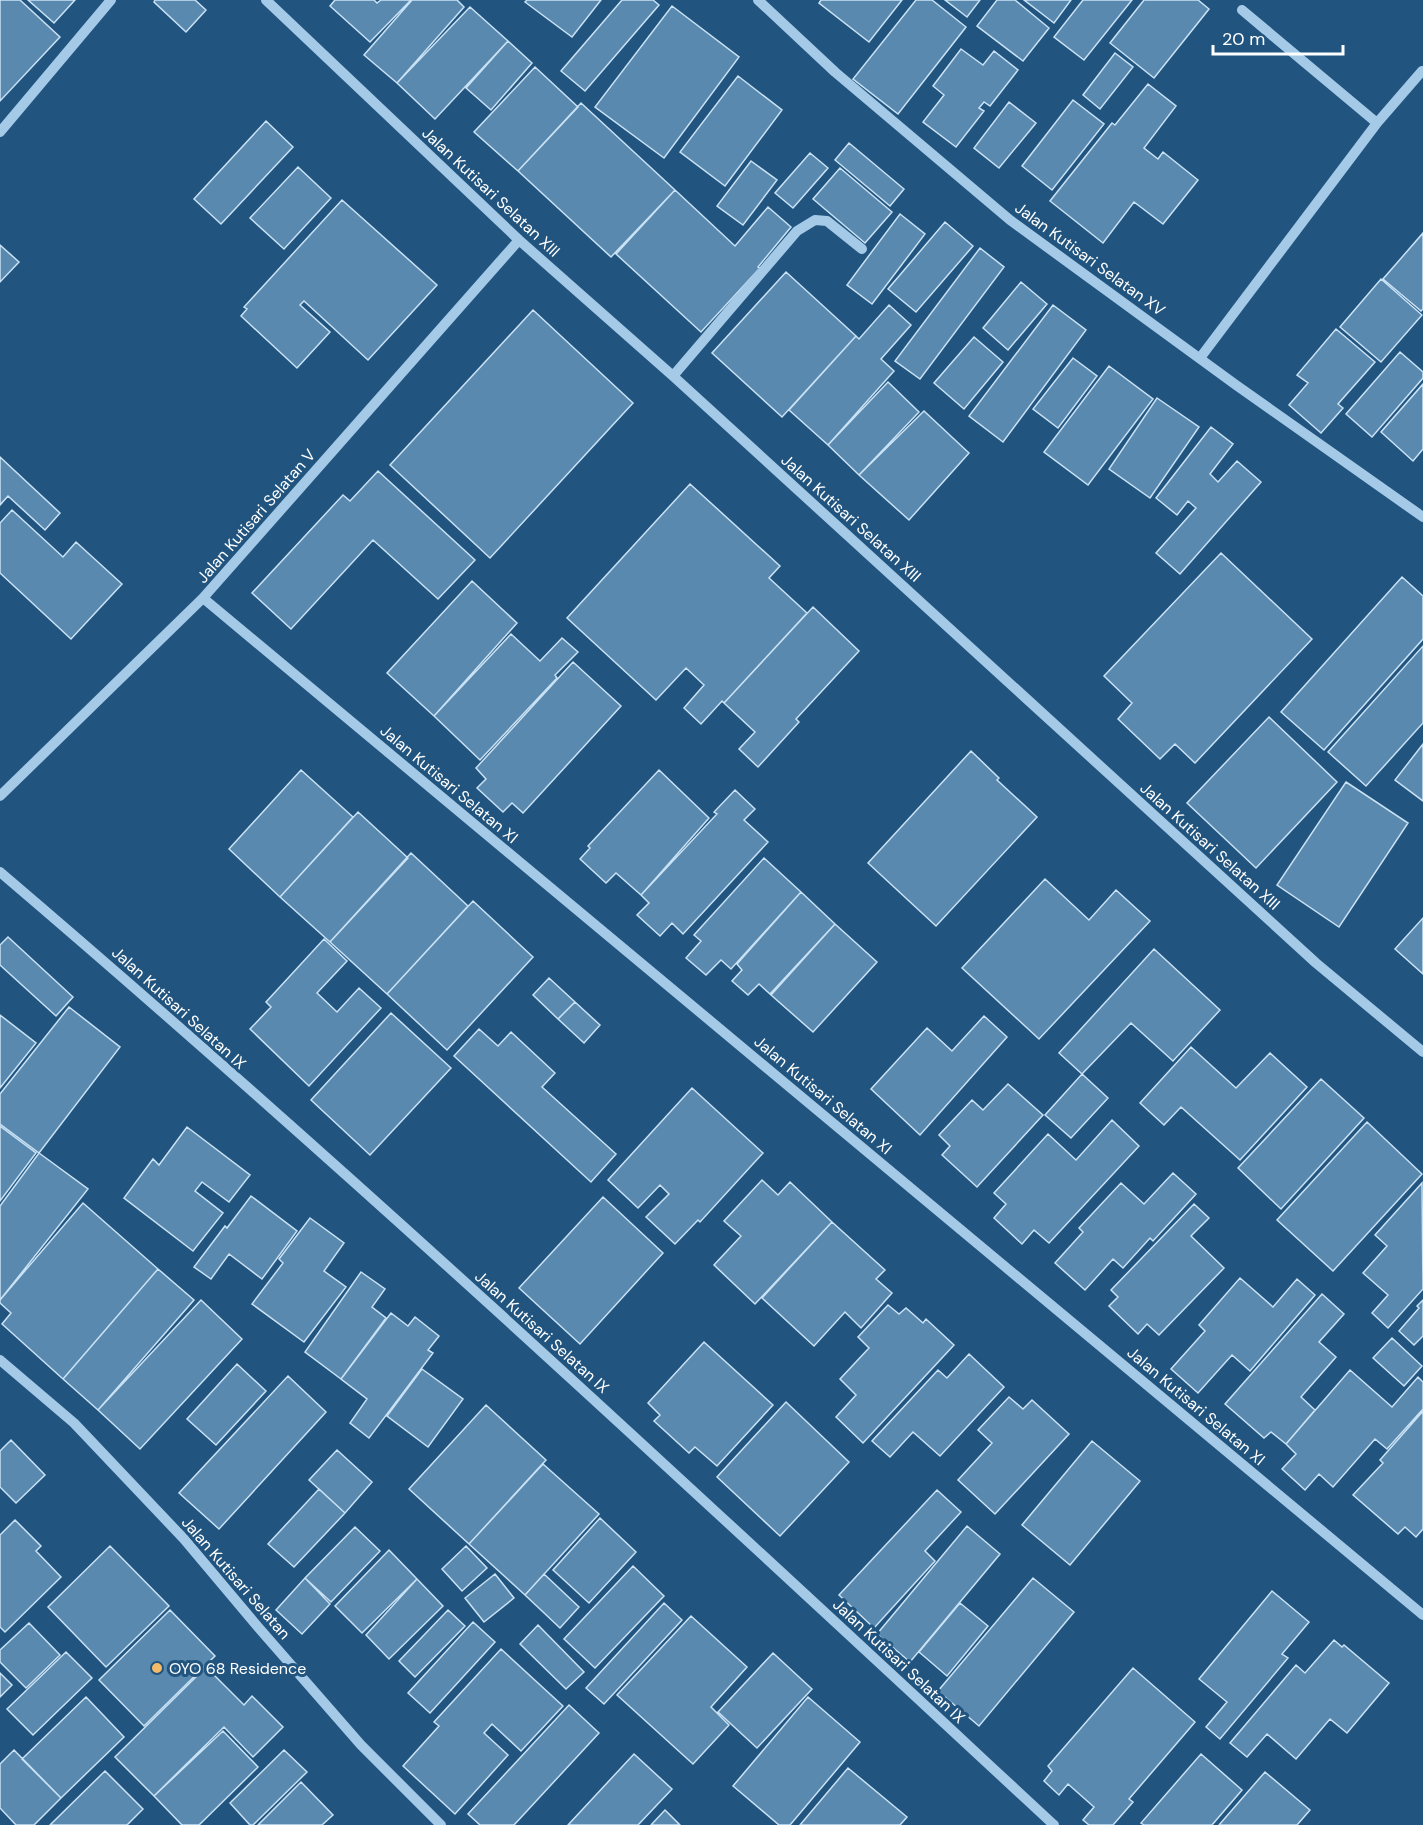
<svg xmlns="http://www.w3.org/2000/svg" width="1423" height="1825" font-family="'DM Sans',sans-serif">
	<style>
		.building { fill: #5a89af; stroke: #c9e2f5; stroke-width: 1.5 }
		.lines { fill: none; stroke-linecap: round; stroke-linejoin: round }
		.minor { stroke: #a5cae7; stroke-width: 10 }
		.poi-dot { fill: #f3bb67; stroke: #21547e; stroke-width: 2 }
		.labels { text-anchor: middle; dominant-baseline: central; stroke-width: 6; stroke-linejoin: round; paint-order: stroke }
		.street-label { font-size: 16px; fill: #fff; stroke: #21547e }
		.poi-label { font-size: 16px; fill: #fff; stroke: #21547e; text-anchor: start }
	</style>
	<rect width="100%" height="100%" fill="#21547e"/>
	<!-- building -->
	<path class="building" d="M0,0H20L60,37L0,101Z
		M28,0H75L54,23Z
		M155,0H195L206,10L186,32L154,2Z
		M335,0H374L377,3L381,0H411L370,42L330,6Z
		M412,0H457L464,7L397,83L364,55Z
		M527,0H601L572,37L525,2Z
		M622,0H653L659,5L585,91L561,71Z
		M821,0H902L869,42L819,3Z
		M916,0H932L966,27L898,114L853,79Z
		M945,0H980L967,17Z
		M997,0H1015L1049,28L1023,61L977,26Z
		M1024,0H1071L1054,23Z
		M1083,0H1132L1084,60L1054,37Z
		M1144,0H1198L1209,9L1154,78L1110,43Z
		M672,6L739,57L664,158L595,107Z
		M470,7L508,41L435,119L397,83Z
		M508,41L532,63L491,110L466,88Z
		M961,49L983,65L994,51L1018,70L990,106L984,102L979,108L984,111L956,147L923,122L944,95L933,86Z
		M1115,53L1133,67L1100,109L1083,95Z
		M535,67L578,107L518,171L474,132Z
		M738,76L782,110L725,186L680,152Z
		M1148,84L1176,106L1144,148L1158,159L1163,152L1198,180L1163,224L1134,202L1103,243L1050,201L1112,123L1115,125Z
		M1073,100L1104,124L1052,190L1022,166Z
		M1009,102L1036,123L999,168L974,148Z
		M581,103L675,190L611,257L518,171Z
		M266,121L293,147L221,224L194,199Z
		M849,143L904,189L890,206L835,160Z
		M810,153L828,168L793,208L775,193Z
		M751,161L777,180L743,225L717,206Z
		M298,167L331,198L284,249L250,218Z
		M840,168L892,212L865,243L813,199Z
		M675,190L735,246L768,207L791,227L758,267L760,268L701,332L616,254Z
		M342,200L437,285L368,360L304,301L300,305L330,332L297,368L241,316L247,309L244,307Z
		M900,214L925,234L872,304L847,285Z
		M945,222L973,246L916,312L888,289Z
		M1423,233V309L1421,311L1383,279Z
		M0,245L19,262L0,282Z
		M980,248L1004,267L920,379L895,361Z
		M786,272L856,336L782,417L712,353Z
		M1381,279L1422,315L1381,362L1340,327Z
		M1021,282L1047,304L1008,350L983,328Z
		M889,305L911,325L881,359L894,371L828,445L789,410L856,336L859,339Z
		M1053,305L1086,330L1003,442L969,416Z
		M533,310L633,403L490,558L390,465Z
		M1336,329L1375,362L1338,404L1343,408L1321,433L1289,405L1308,383L1297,375Z
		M974,337L1003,362L964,409L934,383Z
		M1400,352L1423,372V378L1372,437L1346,414Z
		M1073,358L1097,376L1058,428L1033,409Z
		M1109,366L1153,399L1088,485L1044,452Z
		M888,382L919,412L859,475L828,445Z
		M1423,384V449L1413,461L1381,432Z
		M1157,398L1199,427L1150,498L1109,469Z
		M924,411L969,453L909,520L859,475Z
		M1211,427L1233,444L1210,474L1218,482L1237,461L1261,482L1180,574L1156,553L1196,508L1188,501L1177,515L1156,498Z
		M0,457L60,513L45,530L8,496L0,505Z
		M378,471L475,560L438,599L373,540L291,629L252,593L343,495L350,501Z
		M690,484L780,566L769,578L807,613L724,703L722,701L701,724L684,708L704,685L686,668L656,700L567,618Z
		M12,510L63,557L76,542L122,584L71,639L0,573V523Z
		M1221,553L1312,639L1195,763L1175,744L1160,759L1118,719L1132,703L1104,676Z
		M1402,577L1423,596V639L1324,750L1281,712Z
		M472,581L517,623L434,716L387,673Z
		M813,607L859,651L796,719L799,722L758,767L739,749L755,732L724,703Z
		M511,634L540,661L562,638L578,652L555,675L557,678L480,760L434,716Z
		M1423,646V723L1366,786L1328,752Z
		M573,662L621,706L523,813L512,803L503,812L477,788L486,779L476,768Z
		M1269,717L1337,782L1256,868L1187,803Z
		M1423,744V801L1395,780Z
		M971,751L999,778L997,780L1037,817L936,926L868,863Z
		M301,770L353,817L280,897L229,849Z
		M659,770L709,818L641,895L616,873L606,883L580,859L590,848L588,846Z
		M1346,782L1408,823L1339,927L1277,885Z
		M735,790L755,809L744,820L768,842L683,934L672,923L660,936L637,915L649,903L641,895L717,814L714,812Z
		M358,812L408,858L330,942L280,897Z
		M411,853L468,906L387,994L330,942Z
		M764,858L801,892L731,969L721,960L706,975L686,958L701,941L694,935Z
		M1045,879L1089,920L1116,890L1150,921L1039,1039L962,968Z
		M801,892L835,924L770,994L759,984L748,995L732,981L742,970L737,964Z
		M473,901L533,957L447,1050L387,994Z
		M1423,918V974L1395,949Z
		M835,924L877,962L813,1032L771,995Z
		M8,937L73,997L56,1016L0,965V945Z
		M324,939L347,961L317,993L337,1012L359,988L381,1008L309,1086L250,1029L271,1007L266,1002Z
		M1154,949L1220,1010L1173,1061L1131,1023L1082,1074L1059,1053Z
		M549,978L575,1002L558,1019L533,995Z
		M575,1002L600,1025L584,1043L558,1019Z
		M69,1007L120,1047L39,1153L0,1124V1094Z
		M391,1013L451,1068L370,1155L311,1100Z
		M0,1015L36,1043L0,1088Z
		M984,1016L1007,1037L920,1135L871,1089L927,1028L952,1051Z
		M479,1029L498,1046L511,1032L555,1073L542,1087L616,1154L591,1182L454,1056Z
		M1191,1047L1236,1088L1270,1053L1307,1087L1240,1160L1181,1107L1164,1125L1140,1103Z
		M1082,1074L1108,1098L1071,1138L1045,1115Z
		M1321,1079L1364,1118L1281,1209L1238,1168Z
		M1008,1084L1043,1115L977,1187L942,1155L950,1146L939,1135L972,1100L983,1110Z
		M692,1088L763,1153L700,1222L698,1220L675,1244L646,1217L669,1194L660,1185L638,1208L608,1180Z
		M1112,1120L1139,1146L1049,1243L1034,1230L1022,1244L994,1218L1006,1204L994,1193L1048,1134L1076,1160Z
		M1367,1122L1422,1174L1333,1271L1277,1220Z
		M0,1126L36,1153L0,1201Z
		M187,1127L250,1175L229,1202L202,1182L195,1191L223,1213L193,1251L124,1198L153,1159L159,1165Z
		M39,1153L88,1189L0,1300V1206Z
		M1173,1173L1196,1194L1153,1241L1150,1238L1123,1268L1113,1259L1085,1290L1055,1263L1083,1232L1079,1228L1121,1183L1144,1204Z
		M762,1180L778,1195L790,1182L832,1222L755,1304L714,1265L741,1236L724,1221Z
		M1422,1183L1423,1289L1388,1328L1372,1313L1388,1295L1363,1273L1387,1246L1375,1235Z
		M251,1196L297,1231L262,1279L229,1254L211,1279L194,1267L225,1226L227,1228Z
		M603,1197L663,1253L580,1344L519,1288Z
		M83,1203L158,1269L63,1379L2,1324L11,1313L0,1303V1300Z
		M1194,1204L1209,1218L1191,1236L1224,1268L1159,1335L1147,1324L1138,1334L1109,1306L1118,1297L1111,1290Z
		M310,1218L344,1243L324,1271L346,1287L304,1342L252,1304L283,1263L279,1259Z
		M832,1222L885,1270L876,1279L892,1293L861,1328L845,1312L814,1346L762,1298Z
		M158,1269L194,1300L98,1410L63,1379Z
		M361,1272L385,1289L372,1307L386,1318L341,1379L305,1352Z
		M1240,1278L1273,1307L1297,1279L1315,1295L1250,1371L1232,1355L1198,1393L1171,1369L1205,1331L1199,1325Z
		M1322,1294L1344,1314L1319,1342L1336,1357L1301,1397L1315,1410L1286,1444L1271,1432L1264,1438L1225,1404Z
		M201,1300L242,1339L140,1449L98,1410Z
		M1423,1300V1336L1414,1345L1399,1331L1419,1308L1417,1306Z
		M888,1305L899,1314L906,1308L923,1323L926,1319L954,1345L863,1443L836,1417L856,1395L840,1379L869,1348L858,1337Z
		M391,1313L408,1326L415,1317L439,1336L428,1350L433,1353L369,1438L350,1423L367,1399L341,1379Z
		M1392,1338L1422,1366L1404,1386L1373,1358Z
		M704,1342L773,1405L717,1466L695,1447L689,1453L654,1421L660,1415L648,1403Z
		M969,1354L1004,1387L940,1456L913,1432L890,1457L872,1441L938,1370L947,1378Z
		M237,1364L266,1391L216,1445L187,1419Z
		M422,1369L463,1399L428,1447L387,1416Z
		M1350,1370L1392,1407L1418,1377L1423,1382V1409L1387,1449L1375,1439L1333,1487L1319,1474L1305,1490L1282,1469L1296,1454L1286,1444Z
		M288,1376L326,1412L219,1529L179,1493Z
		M1009,1397L1023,1409L1032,1400L1069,1434L995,1514L958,1480L992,1443L978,1430Z
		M786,1402L849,1462L780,1536L717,1477Z
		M486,1405L546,1460L469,1544L409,1489Z
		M1423,1411V1529L1416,1537L1405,1527L1398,1534L1353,1495L1383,1463L1380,1460Z
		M11,1440L45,1475L16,1503L0,1487V1451Z
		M1092,1441L1140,1481L1070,1565L1022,1525Z
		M337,1450L372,1482L345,1513L309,1480Z
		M543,1464L599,1514L525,1595L469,1544Z
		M319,1489L345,1513L294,1567L268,1544Z
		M937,1490L961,1512L925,1551L935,1561L874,1628L839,1595Z
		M600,1518L636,1552L589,1603L553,1570Z
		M15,1520L41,1546L36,1551L61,1577L5,1632L0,1627V1535Z
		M967,1526L1000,1554L910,1662L877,1634Z
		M355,1527L380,1551L331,1602L305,1578Z
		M110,1546L169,1606L106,1667L48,1607Z
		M466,1546L487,1568L462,1591L442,1569Z
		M389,1550L417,1579L362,1633L335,1606Z
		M633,1566L664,1596L595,1668L564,1639Z
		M495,1574L514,1598L484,1622L465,1598Z
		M544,1574L579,1607L560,1628L525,1595Z
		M305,1578L330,1604L302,1634L276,1610Z
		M1033,1578L1074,1612L979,1726L938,1691Z
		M417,1579L443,1606L389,1659L366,1635Z
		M1272,1591L1309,1622L1282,1654L1288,1658L1220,1739L1206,1727L1227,1702L1199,1679Z
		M664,1603L682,1620L604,1704L586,1688Z
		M960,1603L988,1626L947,1676L919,1652Z
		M170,1610L215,1656L144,1726L99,1680Z
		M448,1610L465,1626L415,1677L399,1661Z
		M691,1616L747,1667L711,1707L729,1725L693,1764L617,1695Z
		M473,1622L495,1642L430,1713L408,1693Z
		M29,1623L60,1655L26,1688L0,1662V1650Z
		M538,1625L584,1672L566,1689L520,1644Z
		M1334,1640L1342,1647L1344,1645L1389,1683L1347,1733L1330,1719L1296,1759L1267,1734L1247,1757L1230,1743L1296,1665L1305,1673Z
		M501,1649L563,1706L521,1751L492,1724L484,1733L508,1755L455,1814L403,1766L439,1726L434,1722Z
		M66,1652L92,1678L33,1735L7,1709Z
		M773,1653L812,1689L757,1748L718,1712Z
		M206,1667L244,1705L252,1696L283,1727L253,1757L224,1727L154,1796L115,1757Z
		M1133,1668L1195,1722L1129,1799L1133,1802L1113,1825H1089L1083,1820L1094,1807L1068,1784L1059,1795L1044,1781L1052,1771L1048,1766Z
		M0,1673L12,1685L0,1697Z
		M86,1697L124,1737L61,1798L22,1759Z
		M808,1697L860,1742L790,1825H779L733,1786Z
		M569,1705L599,1733L514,1825H480L468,1814Z
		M223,1731L258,1767L199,1825H182L154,1796Z
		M14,1750L61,1798L34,1825H16L0,1808V1764Z
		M284,1750L307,1772L253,1825H250L230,1803Z
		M634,1754L672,1789L638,1825H568Z
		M1201,1754L1242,1790L1212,1825H1144L1141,1823Z
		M848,1768L907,1817L900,1825H800Z
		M105,1771L143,1809L127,1825H50Z
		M1265,1772L1310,1810L1297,1825H1219Z
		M301,1782L333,1815L322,1825H258Z
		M665,1810L680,1825H651Z"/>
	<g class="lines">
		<!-- minor -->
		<path class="minor" d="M266,0L519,240L673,376L1316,963L1423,1052
			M758,0L835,72L1010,220L1236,385L1423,517
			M1242,10L1377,123
			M0,132L111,0
			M1200,358L1377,123L1422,71
			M673,376L797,231L815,220L827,221L862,249
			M203,598L1423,1615
			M0,796L203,598L519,240
			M0,872C360,1179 707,1503 1054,1825
			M0,1360L74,1423L184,1539L258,1627L361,1745L441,1825"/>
	</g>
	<!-- markers -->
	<circle class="poi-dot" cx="157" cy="1668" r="6"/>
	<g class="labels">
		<!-- street labels -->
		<g class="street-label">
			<text transform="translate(491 192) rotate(43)">Jalan Kutisari Selatan XIII</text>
			<text transform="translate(1090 259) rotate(36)">Jalan Kutisari Selatan XV</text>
			<text transform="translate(256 516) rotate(-49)">Jalan Kutisari Selatan V</text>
			<text transform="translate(851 518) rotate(42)">Jalan Kutisari Selatan XIII</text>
			<text transform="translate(449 784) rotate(40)">Jalan Kutisari Selatan XI</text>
			<text transform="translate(1210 846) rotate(42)">Jalan Kutisari Selatan XIII</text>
			<text transform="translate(179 1008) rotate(42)">Jalan Kutisari Selatan IX</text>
			<text transform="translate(823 1095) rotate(40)">Jalan Kutisari Selatan XI</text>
			<text transform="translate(542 1332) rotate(42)">Jalan Kutisari Selatan IX</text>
			<text transform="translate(1196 1406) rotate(40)">Jalan Kutisari Selatan XI</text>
			<text transform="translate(236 1578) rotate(49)">Jalan Kutisari Selatan</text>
			<text transform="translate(899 1661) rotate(43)">Jalan Kutisari Selatan IX</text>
		</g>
		<!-- poi labels -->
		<g class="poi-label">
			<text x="169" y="1668">OYO 68 Residence</text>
		</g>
	</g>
	<!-- scale -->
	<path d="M1213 45v9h130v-9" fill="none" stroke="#ffffff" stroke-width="3"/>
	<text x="1222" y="45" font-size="18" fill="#ffffff" stroke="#21547e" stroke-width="4.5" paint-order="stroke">20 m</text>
</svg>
